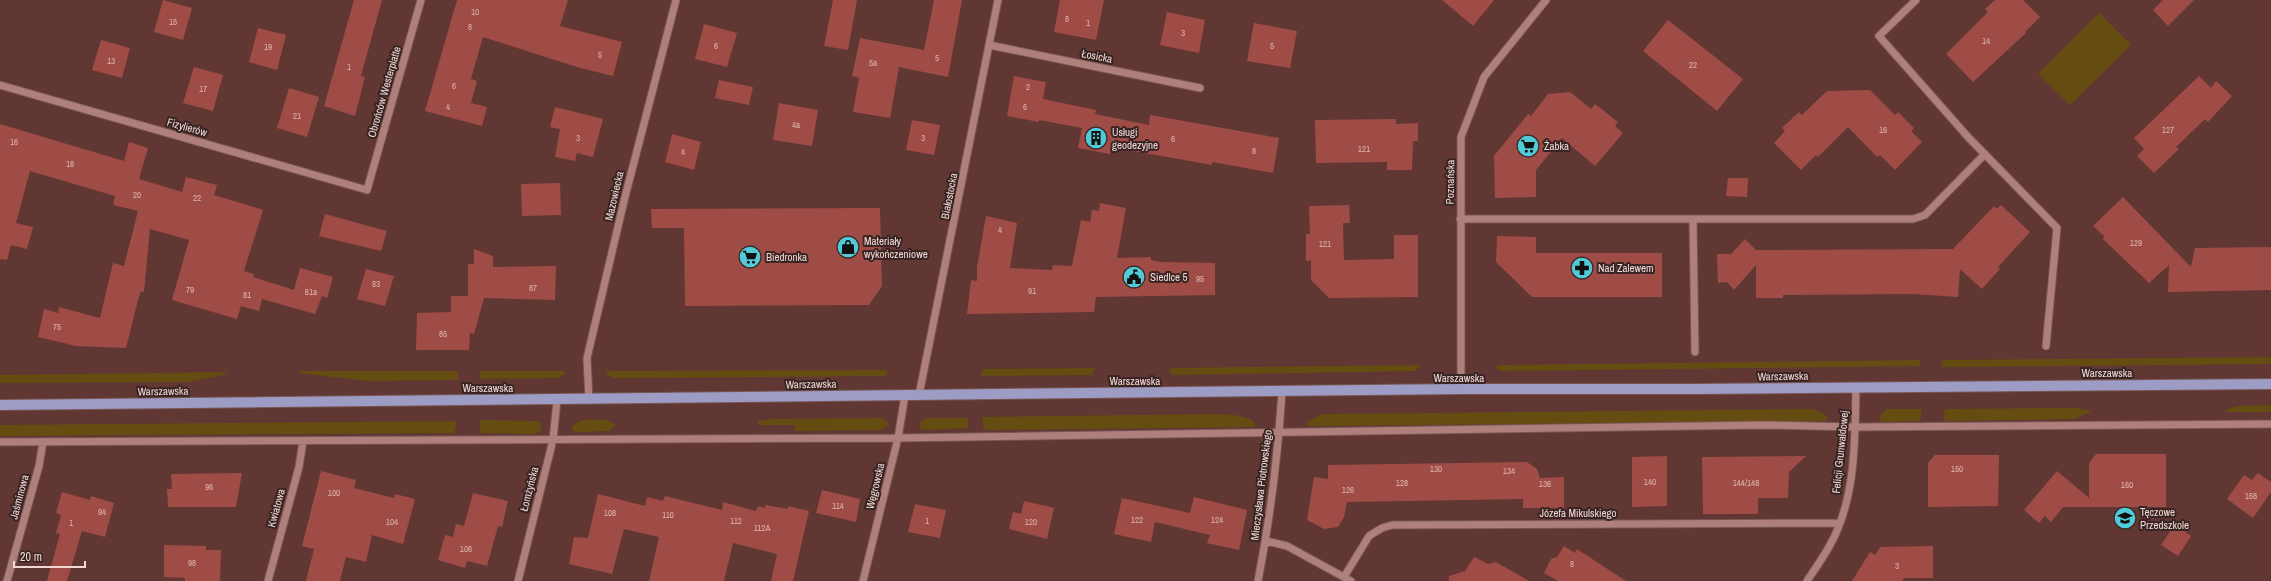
<svg xmlns="http://www.w3.org/2000/svg" width="2271" height="581" font-family="'Archivo Narrow',sans-serif">
	<style>
		.green { fill: #654d11 }
		.building { fill: #a04c46 }
		.lines { fill: none; stroke-linecap: round; stroke-linejoin: round }
		.minor-casing { stroke: #785552; stroke-width: 9 }
		.major-casing { stroke: #785552; stroke-width: 12 }
		.minor { stroke: #af807b; stroke-width: 7 }
		.major { stroke: #9c9cc4; stroke-width: 10 }
		.labels { text-anchor: middle; dominant-baseline: central; stroke-width: 4; stroke-linejoin: round; paint-order: stroke }
		.number-label { font-size: 9px; fill: #deb4b0 }
		.street-label { font-size: 11px; fill: #f2d7d4; stroke: #382523 }
		.poi-label { font-size: 11px; fill: #f2d7d4; stroke: #382523; text-anchor: start }
	</style>
	<rect width="100%" height="100%" fill="#603733"/>
	<!-- green -->
	<path class="green" d="M2099,13L2131,45L2070,105L2038,74Z
		M2271,357V364L1942,367V360Z
		M1920,360V366L1500,371L1496,367L1499,365Z
		M1417,365L1420,367L1415,371L1173,375L1169,372L1171,368Z
		M1095,368L1092,375L981,376L983,369Z
		M886,370L888,371L886,376L614,378L605,374L608,371Z
		M300,371H458V380L368,381L300,373Z
		M480,371H563L566,374L556,378L480,379Z
		M227,372L226,374L190,382L0,383V375Z
		M2271,405V412H2225L2226,410L2237,406Z
		M2077,408L2092,411L2075,419L1945,421L1943,414L1946,409Z
		M1813,409L1826,415L1827,421L1310,426L1307,425V422L1323,414Z
		M1887,409H1919L1921,410V419L1918,421L1881,422L1879,416Z
		M1222,414C1230,415 1253,415 1255,425L1253,427L987,430L983,427V417Z
		M882,418L889,424L881,430L796,431L794,425H758V421L772,419Z
		M927,418H968V428L922,430L919,425L923,420Z
		M481,420L538,421L541,424L542,429L536,434L480,433L479,422Z
		M581,420C593,420 606,417 616,425L609,431L576,432L572,430V426Z
		M457,421L454,433L0,436V425Z"/>
	<!-- building -->
	<path class="building" d="M163,0L192,8L183,40L154,32Z
		M354,0H382L361,76L365,77L355,116L324,106Z
		M457,0H568L560,26L622,42L613,76L577,67L483,37L471,79L477,81L471,103L487,107L482,126L425,111Z
		M833,0H857L848,50L824,46Z
		M934,0H962L948,77L899,67L890,118L853,112L859,78L852,76L860,38L924,50Z
		M1060,0H1104L1096,40L1054,32Z
		M1442,0H1494L1473,26Z
		M1995,0H2023L2040,17L2025,32L2026,33L1973,82L1946,54L1988,12L1985,9Z
		M2163,0H2194L2168,26L2153,10Z
		M1167,12L1205,20L1199,53L1160,45Z
		M1668,20L1743,79L1717,111L1643,51Z
		M1254,23L1297,31L1290,68L1247,61Z
		M704,24L737,33L727,67L695,59Z
		M258,28L286,35L277,70L249,62Z
		M101,40L130,48L122,78L92,70Z
		M194,67L223,75L213,111L183,103Z
		M1014,76L1046,82L1043,99L1096,110L1095,114L1149,125L1150,115L1279,138L1273,173L1212,162V165L1111,147L1110,154L1078,148L1082,128L1039,120V122L1007,116Z
		M2199,76L2211,88L2216,81L2232,96L2208,122L2205,119L2176,147L2179,149L2154,173L2137,156L2144,149L2134,138Z
		M719,80L753,87L749,105L715,98Z
		M289,88L319,97L307,137L277,128Z
		M1870,90L1895,115L1898,112L1914,128L1911,131L1922,142L1895,170L1880,155L1877,157L1848,127L1818,157L1816,155L1801,170L1774,143L1785,131L1782,128L1799,112L1802,115L1827,91Z
		M1570,92L1591,109L1595,104L1618,122L1615,126L1623,133L1595,166L1562,138L1536,170V197L1495,198L1494,156L1528,114L1531,116L1548,94Z
		M779,103L818,110L812,146L773,140Z
		M555,107L603,119L593,157L577,153L575,161L555,157L560,129L550,127Z
		M1396,119V124L1418,123V141H1413L1412,170H1387V162L1316,163L1315,120Z
		M912,120L940,125L934,155L906,150Z
		M0,124L124,161L129,142L148,148L139,179L182,192L186,177L217,185L214,195L263,210L244,271L254,274L253,277L294,290L300,268L333,277L327,298L322,296L315,314L262,299L259,311L241,306L237,319L172,300L189,240L150,229L144,292L141,291L138,300L126,348L76,346L38,337L44,309L58,313L59,307L100,318L113,263L124,266L138,211L113,205L115,196L30,171L16,223L33,227L27,249L11,245L7,260L0,259Z
		M672,134L701,142L694,170L665,162Z
		M1728,178H1748L1747,197L1726,196Z
		M560,183L561,215L522,216L521,184Z
		M2123,197L2191,267L2195,248L2271,247V290L2168,292L2169,265L2149,283L2103,239L2104,236L2093,226Z
		M1100,203L1126,208L1117,258L1151,257V260L1161,262L1215,263V295L1096,297L1094,312L967,314L971,280L977,281V267L986,216L1017,223L1010,268L1052,270L1053,265L1072,266L1081,220L1090,222L1092,210L1099,211Z
		M1349,205L1350,223H1343L1344,260L1394,259V235H1418V297L1329,298L1311,280V260L1306,261V234H1310L1309,206Z
		M2001,205L2030,232L1998,267L2000,269L1982,289L1960,269L1958,297L1913,294L1783,295V298H1756V265L1734,290L1727,282L1718,283L1717,254H1731L1745,239L1756,250L1953,249L1994,206L1997,209Z
		M880,208L882,286L869,305L685,306L684,228H652L651,209Z
		M325,214L387,231L381,251L319,236Z
		M1497,236L1536,237V253H1662V297H1532L1496,262Z
		M474,249L493,256V267L556,266L555,300L484,298L474,334L470,333L469,350H416L417,313L451,312V296H468V264H474Z
		M366,269L394,276L385,306L357,299Z
		M2096,454H2166V507H2063L2051,522L2045,516L2039,523L2024,510L2057,471L2089,498V463Z
		M1935,455H1999L1998,506L1928,507V463Z
		M1667,456V506L1632,507V457Z
		M1806,456L1789,472L1788,498H1758V514H1703L1702,457Z
		M1527,462L1537,469L1540,478L1564,477V508H1523V499L1347,502L1344,517L1338,527L1324,529L1307,520L1314,477L1328,479V465Z
		M321,471L356,480L354,488L394,498L395,494L415,499L403,544L372,535L366,562L346,557L340,581H306L314,549L302,546Z
		M242,473L236,507H168L167,489H172L171,474Z
		M2258,473L2271,482V492L2253,518L2227,499L2244,475L2252,480Z
		M822,490L860,499L856,522L816,513Z
		M62,492L90,500L91,496L114,503L105,537L82,531L67,581H47L60,534L56,533L61,515L56,513Z
		M473,493L508,501L502,527L498,526L487,566L467,561L465,568L438,560L445,535L453,537L456,524L464,526Z
		M598,494L645,506L647,497L663,501L665,496L722,510L723,502L756,511L758,506L765,508V505L788,509V506L809,511L793,581H771L777,554L733,543L724,581H649L659,537L624,529L612,574L569,564L574,537L588,538Z
		M1194,497L1247,510L1239,550L1207,543L1210,535L1155,522L1151,542L1114,534L1122,498L1190,513Z
		M1024,501L1054,508L1047,539L1009,529L1013,512L1021,514Z
		M915,504L946,510L940,538L908,532Z
		M2175,524L2191,536L2178,556L2161,545Z
		M164,545L206,546V550H221L220,581H185V578L164,577Z
		M1564,546L1575,553L1577,549L1626,581H1558L1544,573L1551,559L1557,557Z
		M1933,546V578H1904L1902,581H1852L1870,552L1875,555L1880,547Z
		M1474,557L1488,564L1496,562L1529,581H1449V576L1465,571Z"/>
	<g class="lines">
		<!-- minor casing -->
		<g class="minor-casing">
			<path id="minor" d="M1916,0L1879,36L1968,137L2057,228L2046,346
				M989,45L1200,88
				M0,85L367,190L421,0
				M1460,219H1913L1925,215L1985,154
				M1693,219L1695,352
				M1461,389V137L1484,77L1546,0
				M919,395L998,0
				M589,400L587,358L625,197L676,0
				M0,442L898,438L1764,425L1855,427L2271,424
				M1266,541L1287,546L1351,581
				M1344,577L1369,536L1382,528L1392,525L1839,523
				M7,581L39,466L43,442
				M268,581L299,467L303,441
				M518,581L553,440L557,400
				M863,581L898,438L905,395
				M1258,581C1270,519 1278,455 1282,392
				M1807,581C1815,569 1823,558 1830,545C1856,499 1855,439 1856,387"/>
		</g>
		<!-- major casing -->
		<g class="major-casing">
			<path id="major" d="M0,405L1461,389H1696L2271,384"/>
		</g>
		<!-- minor -->
		<use href="#minor" class="minor"/>
		<!-- major -->
		<use href="#major" class="major"/>
	</g>
	<!-- icons -->
	<defs>
		<g id="building-disc" transform="scale(1.15)"><circle r="9.5" fill="#52cbd9" stroke="#382523"/><path d="M-4-6H4V6H1V3H-1V6H-4ZM-2.5-4.3h1.7v1.8h-1.7ZM.8-4.3h1.7v1.8H.8ZM-2.5-1h1.7V.8h-1.7ZM.8-1h1.7V.8H.8Z" fill="#111"/></g>
		<g id="supermarket-disc" transform="scale(1.15)"><circle r="9.5" fill="#52cbd9" stroke="#382523"/><path d="M-6-5.5h2.5l.6 2H6L4.5 2H-2.5L-4.4-4H-6ZM-1.5 3.2a1.3 1.3 0 1 0 .1 0ZM3 3.2a1.3 1.3 0 1 0 .1 0Z" fill="#111"/></g>
		<g id="shop-disc" transform="scale(1.15)"><circle r="9.5" fill="#52cbd9" stroke="#382523"/><path d="M-5-2.5h2.3a2.7 3.5 0 0 1 5.4 0H5L5.5 6h-11ZM-1.5-2.5h3a1.5 2.3 0 0 0-3 0Z" fill="#111"/></g>
		<g id="pharmacy-disc" transform="scale(1.15)"><circle r="9.5" fill="#52cbd9" stroke="#382523"/><path d="M-2-6h4v4h4v4h-4v4h-4v-4h-4v-4h4Z" fill="#111"/></g>
		<g id="civic-disc" transform="scale(1.15)"><circle r="9.5" fill="#52cbd9" stroke="#382523"/><path d="M-.6-6.5H3V-4.5H.6V-3L4-1V1h2V6H-6V1h2V-1L-.6-3ZM-1.2 2.5V6h2.4V2.5Z" fill="#111"/></g>
		<g id="school-disc" transform="scale(1.15)"><circle r="9.5" fill="#52cbd9" stroke="#382523"/><path d="M0-5L7-2L0 1L-7-2ZM-4 1L0 2.5L4 1V4Q0 6-4 4Z" fill="#111"/></g>
	</defs>
	<g fill-rule="evenodd">
		<use href="#building-disc" x="1096" y="138"/>
		<use href="#supermarket-disc" x="1528" y="146"/>
		<use href="#shop-disc" x="848" y="247"/>
		<use href="#supermarket-disc" x="750" y="257"/>
		<use href="#pharmacy-disc" x="1582" y="268"/>
		<use href="#civic-disc" x="1134" y="277"/>
		<use href="#school-disc" x="2125" y="518"/>
	</g>
	<g class="labels">
		<!-- number labels -->
		<g class="number-label">
			<text x="475" y="12">10</text>
			<text x="1067" y="19">8</text>
			<text x="173" y="22">15</text>
			<text x="1088" y="23">1</text>
			<text x="470" y="27">8</text>
			<text x="1183" y="33">3</text>
			<text x="1986" y="41">14</text>
			<text x="716" y="46">6</text>
			<text x="1272" y="46">5</text>
			<text x="268" y="47">19</text>
			<text x="600" y="55">5</text>
			<text x="937" y="58">5</text>
			<text x="111" y="61">13</text>
			<text x="873" y="63">5a</text>
			<text x="1693" y="65">22</text>
			<text x="349" y="67">1</text>
			<text x="454" y="86">6</text>
			<text x="1028" y="87">2</text>
			<text x="203" y="89">17</text>
			<text x="448" y="107">4</text>
			<text x="1025" y="107">6</text>
			<text x="297" y="116">21</text>
			<text x="796" y="125">4a</text>
			<text x="1883" y="130">16</text>
			<text x="2168" y="130">127</text>
			<text x="578" y="138">3</text>
			<text x="923" y="138">3</text>
			<text x="1173" y="139">6</text>
			<text x="14" y="142">16</text>
			<text x="1364" y="149">121</text>
			<text x="1254" y="151">8</text>
			<text x="683" y="152">4</text>
			<text x="70" y="164">18</text>
			<text x="137" y="195">20</text>
			<text x="197" y="198">22</text>
			<text x="1000" y="230">4</text>
			<text x="2136" y="243">129</text>
			<text x="1325" y="244">121</text>
			<text x="1200" y="279">95</text>
			<text x="376" y="284">83</text>
			<text x="533" y="288">87</text>
			<text x="190" y="290">79</text>
			<text x="1032" y="291">91</text>
			<text x="311" y="292">81a</text>
			<text x="247" y="295">81</text>
			<text x="57" y="327">75</text>
			<text x="443" y="334">85</text>
			<text x="1436" y="469">130</text>
			<text x="1957" y="469">150</text>
			<text x="1509" y="471">134</text>
			<text x="1650" y="482">140</text>
			<text x="1402" y="483">128</text>
			<text x="1746" y="483">144/148</text>
			<text x="1545" y="484">136</text>
			<text x="2127" y="485">160</text>
			<text x="209" y="487">96</text>
			<text x="1348" y="490">126</text>
			<text x="334" y="493">100</text>
			<text x="2251" y="496">168</text>
			<text x="838" y="506">114</text>
			<text x="102" y="512">94</text>
			<text x="610" y="513">108</text>
			<text x="668" y="515">110</text>
			<text x="1137" y="520">122</text>
			<text x="1217" y="520">124</text>
			<text x="736" y="521">112</text>
			<text x="927" y="521">1</text>
			<text x="392" y="522">104</text>
			<text x="1031" y="522">120</text>
			<text x="71" y="523">1</text>
			<text x="762" y="528">112A</text>
			<text x="466" y="549">106</text>
			<text x="192" y="563">98</text>
			<text x="1572" y="564">8</text>
			<text x="1897" y="566">3</text>
		</g>
		<!-- street labels -->
		<g class="street-label">
			<text transform="translate(1097 56) rotate(11)">Łosicka</text>
			<text transform="translate(384 92) rotate(-74)">Obrońców Westerplatte</text>
			<text transform="translate(187 127) rotate(16)">Fizylierów</text>
			<text transform="translate(1450 182) rotate(-89)">Poznańska</text>
			<text transform="translate(614 196) rotate(-77)">Mazowiecka</text>
			<text transform="translate(949 196) rotate(-79)">Białostocka</text>
			<text x="2107" y="373">Warszawska</text>
			<text transform="translate(1783 376) rotate(-1)">Warszawska</text>
			<text x="1459" y="378">Warszawska</text>
			<text x="1135" y="381">Warszawska</text>
			<text transform="translate(811 384) rotate(-1)">Warszawska</text>
			<text x="488" y="388">Warszawska</text>
			<text transform="translate(163 391) rotate(-1)">Warszawska</text>
			<text transform="translate(1840 452) rotate(-84)">Felicji Grunwaldowej</text>
			<text transform="translate(1261 485) rotate(-83)">Mieczysława Piotrowskiego</text>
			<text transform="translate(875 486) rotate(-76)">Węgrowska</text>
			<text transform="translate(529 489) rotate(-76)">Łomżyńska</text>
			<text transform="translate(19 497) rotate(-75)">Jaśminowa</text>
			<text transform="translate(276 508) rotate(-75)">Kwiatowa</text>
			<text x="1578" y="513">Józefa Mikulskiego</text>
		</g>
		<!-- poi labels -->
		<g class="poi-label">
			<text x="1112" y="132">Usługi<tspan x="1112" dy="13">geodezyjne</tspan></text>
			<text x="1544" y="146">Żabka</text>
			<text x="864" y="241">Materiały<tspan x="864" dy="13">wykończeniowe</tspan></text>
			<text x="766" y="257">Biedronka</text>
			<text x="1598" y="268">Nad Zalewem</text>
			<text x="1150" y="277">Siedlce 5</text>
			<text x="2140" y="512">Tęczowe<tspan x="2140" dy="13">Przedszkole</tspan></text>
		</g>
	</g>
	<!-- scale -->
	<path d="M14 561v6h71v-6" fill="none" stroke="#f2d7d4" stroke-width="2"/>
	<text x="20" y="561" font-size="12" fill="#f2d7d4" stroke="#382523" stroke-width="3" paint-order="stroke">20 m</text>
</svg>
